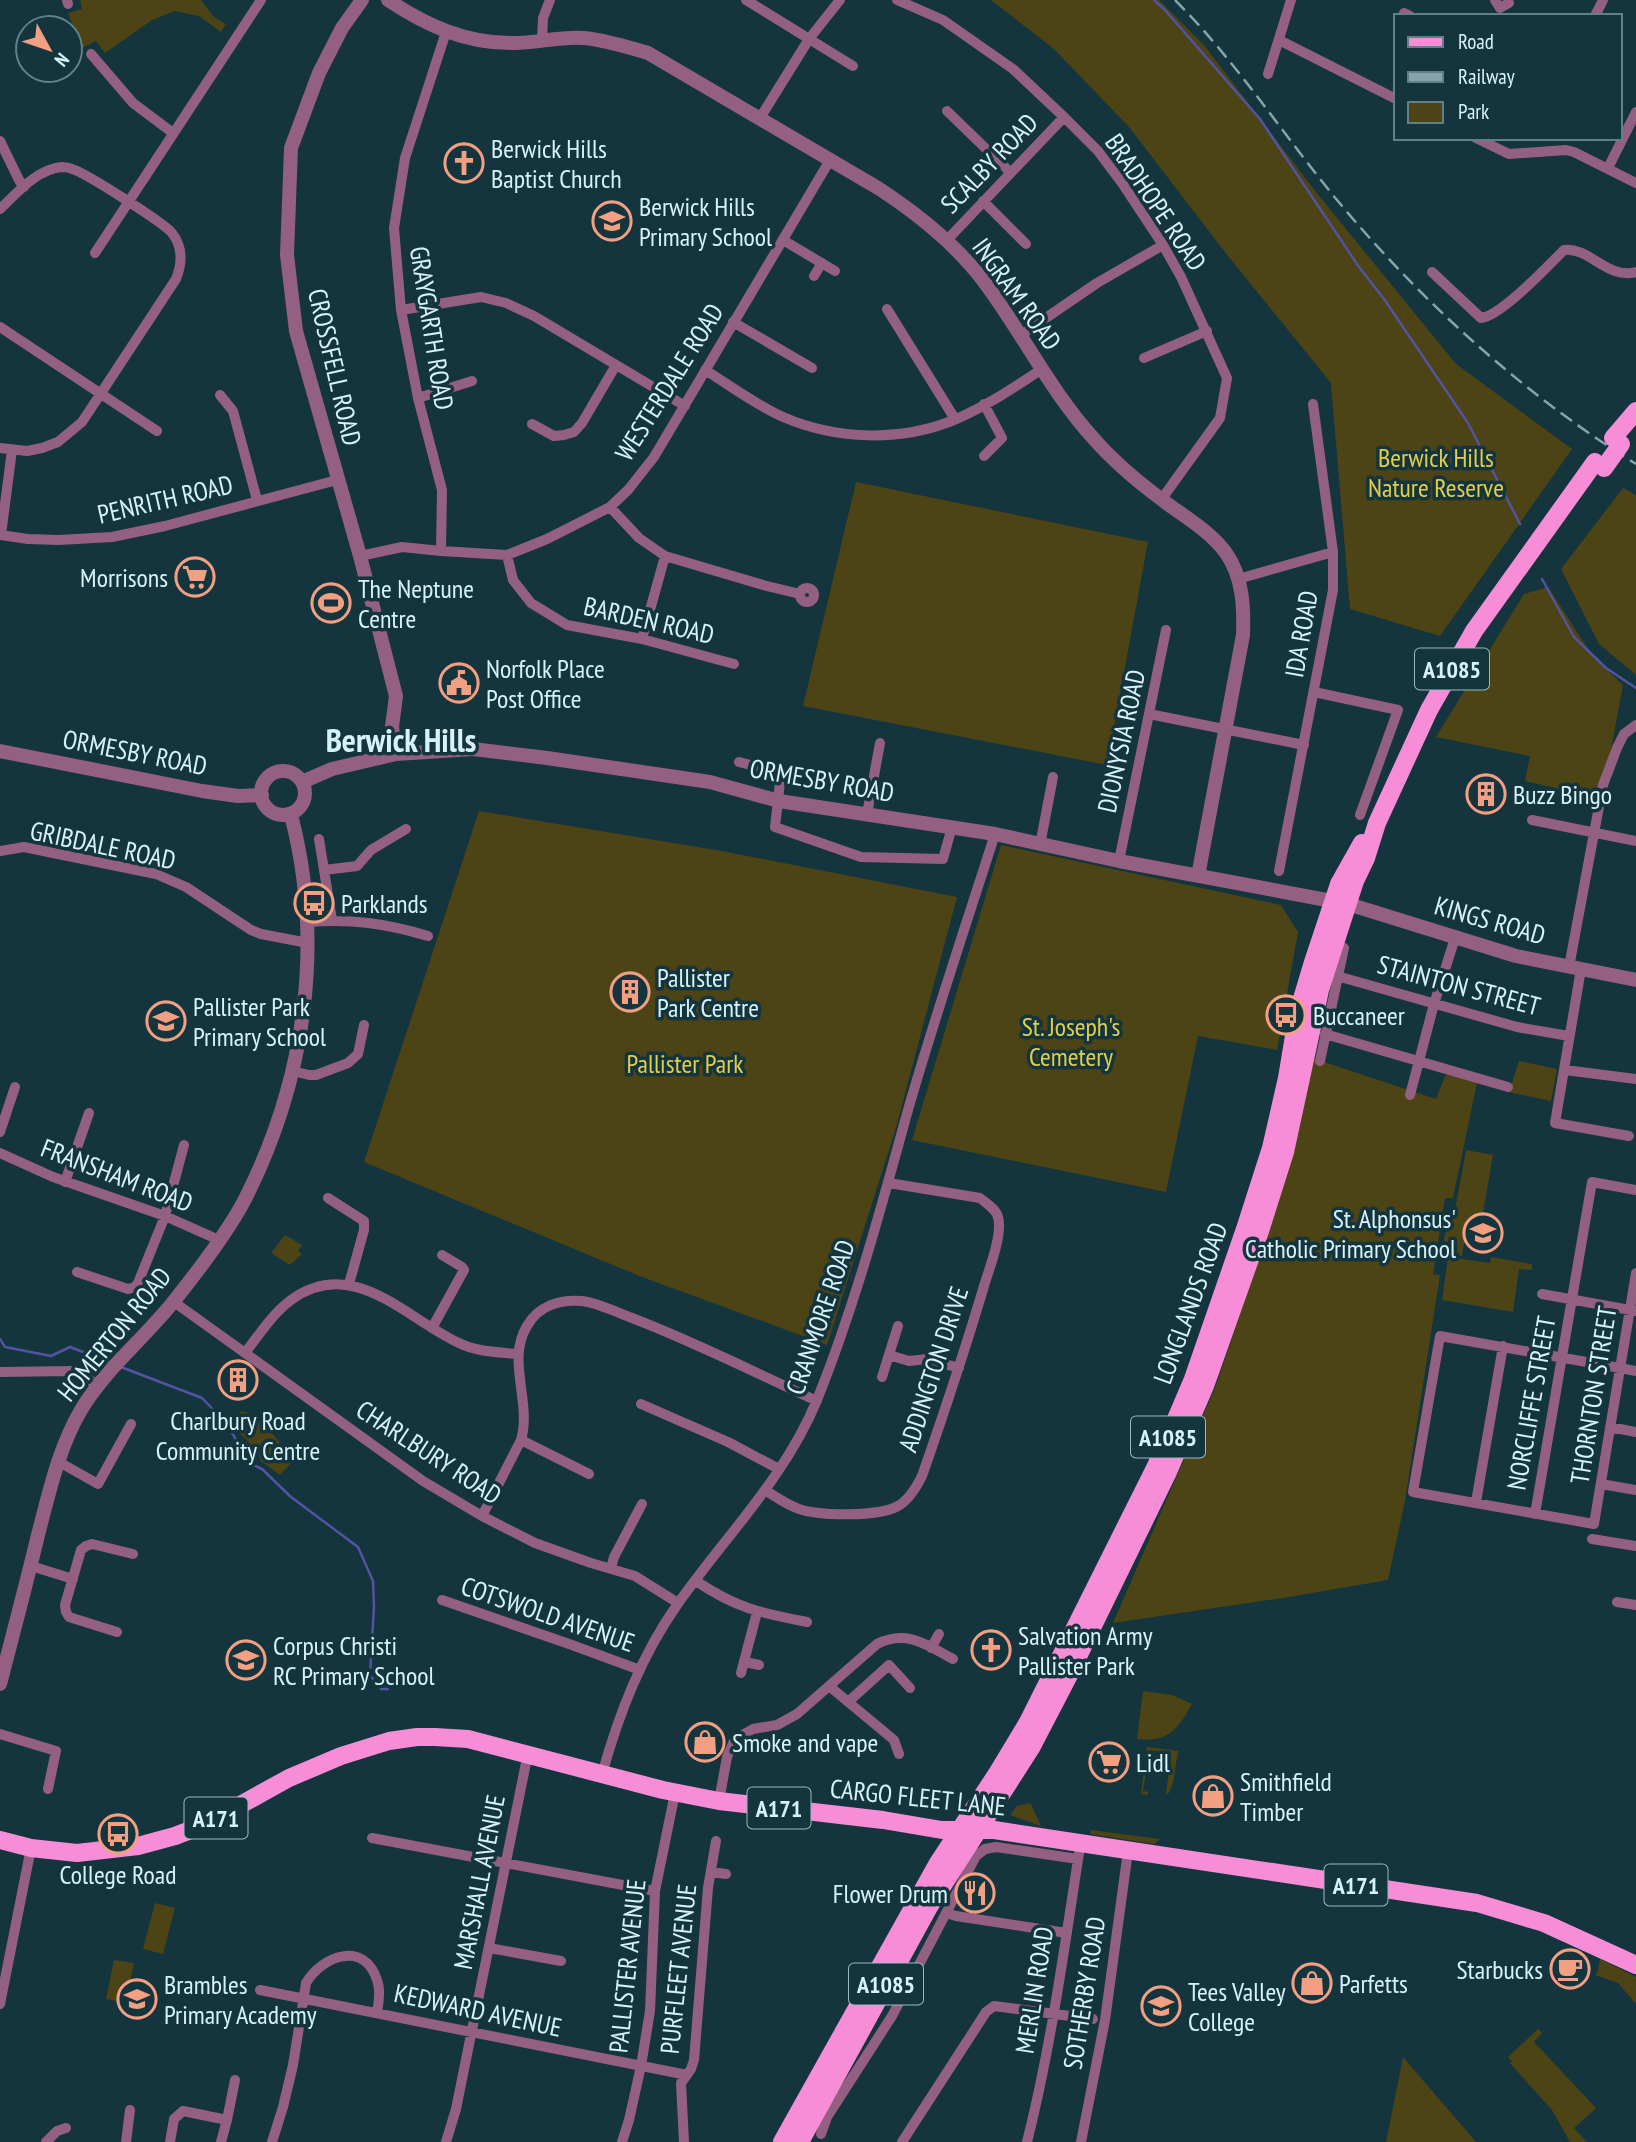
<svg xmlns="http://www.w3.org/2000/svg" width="1636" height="2142" font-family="'PT Sans Narrow',sans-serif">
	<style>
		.green { fill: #4c4415 }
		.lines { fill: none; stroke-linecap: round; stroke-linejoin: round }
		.stream { stroke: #5354a1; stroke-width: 2.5 }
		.minor { stroke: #946082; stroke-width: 10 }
		.tertiary { stroke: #946082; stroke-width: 14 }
		.primary { stroke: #f78dd6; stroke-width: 18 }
		.rail { stroke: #87a4ad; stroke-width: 2.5; stroke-dasharray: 14 7; stroke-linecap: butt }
		.primary-bridge { stroke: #f78dd6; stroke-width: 18 }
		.labels { text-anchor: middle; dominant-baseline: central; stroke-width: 7; stroke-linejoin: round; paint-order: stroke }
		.shield { fill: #14343e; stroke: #9cb9c2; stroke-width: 2 }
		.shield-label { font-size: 24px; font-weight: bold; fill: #d7f2fb }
		.poi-label { font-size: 26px; fill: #d7f2fb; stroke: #14343e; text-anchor: start }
		.street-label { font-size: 26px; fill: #d7f2fb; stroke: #14343e }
		.park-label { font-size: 26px; fill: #e3ce47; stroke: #14343e }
		.district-label { font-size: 33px; font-weight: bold; fill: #d7f2fb; stroke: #14343e }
	</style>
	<rect width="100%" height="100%" fill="#14343e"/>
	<!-- green -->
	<path class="green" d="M80,0H201L214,17L226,24L221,32L199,16L175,11L152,20L105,53L96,41L82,48L68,13L82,9Z
		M991,0H1159L1204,45L1316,192L1456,364L1572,449L1440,636L1350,609L1331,383L1228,256L1129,127L1054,49Z
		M856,482L1148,542L1107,765L803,706Z
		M1623,488L1636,495V675L1599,644L1561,569Z
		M1548,587L1594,658L1623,685L1607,771L1595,797L1525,781L1530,756L1436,737L1524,594Z
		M479,811L722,851L957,897L896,1128L827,1345L642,1277L364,1162Z
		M1001,845L1281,905L1298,932L1277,1050L1198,1036L1166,1192L912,1140Z
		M1312,1058L1436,1099L1446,1074L1477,1083L1453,1198H1445L1433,1274L1440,1275L1405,1501L1388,1580L1283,1598L1113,1623L1215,1388L1269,1230Z
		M1519,1061L1557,1069L1551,1101L1509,1092Z
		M1466,1150L1493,1155L1483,1213L1477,1219L1475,1232L1466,1230L1462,1256L1440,1253L1452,1210H1455Z
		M285,1235L302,1245L298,1251L302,1254L290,1265L271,1253Z
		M1448,1257L1490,1263L1491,1257L1532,1264V1270L1519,1269L1513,1312L1442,1300Z
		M241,1411C261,1414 282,1445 293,1461L280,1475L261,1461L256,1449L237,1431L234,1422Z
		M1143,1691L1172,1695L1192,1704C1178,1729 1168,1743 1137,1739Z
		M1147,1747L1179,1751C1174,1765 1176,1783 1168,1794H1166L1171,1753L1149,1750L1143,1791L1149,1792L1147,1795L1141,1794Z
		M1030,1803L1031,1804L1041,1826L1010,1815L1017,1806Z
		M1091,1830L1160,1839L1154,1844L1090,1834Z
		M155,1903L175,1908L163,1954L143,1949Z
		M1600,1959L1636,1977V2004L1618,1983L1595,1975L1598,1970Z
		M114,1960L134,1963L126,2003L106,1999Z
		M1538,2029L1542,2033L1534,2042L1596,2108L1574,2128L1587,2142H1570L1552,2110L1509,2062H1513L1508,2057Z
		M1403,2057L1476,2142H1477H1386Z"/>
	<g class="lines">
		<!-- stream -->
		<path class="stream" d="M1154,0L1165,10L1260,119L1359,267L1384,299L1468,423L1520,524
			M1542,579L1574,637L1606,668L1636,688
			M0,1339L5,1347L51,1356L70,1347L112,1363
			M121,1367L202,1398L223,1420L234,1436L247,1462L262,1469L291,1497L358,1547L373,1581L374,1606L370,1675L381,1689H388"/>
		<!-- minor -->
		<path class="minor" d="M67,0L68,4
			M746,0L853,66
			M897,0L943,20L1013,69L1064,117L1098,151L1122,183L1163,245L1181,277L1227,378L1220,418L1161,500
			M1495,0L1500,8L1509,3
			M1404,13L1410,16
			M1595,16L1603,0
			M542,40L543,18L550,0
			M1279,40L1396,99
			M91,54L133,103L173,133
			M1268,74L1291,0
			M947,111L1010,172
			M760,118L809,39L840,0
			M1476,138L1509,154L1566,150L1574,152L1636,183
			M0,141L19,180L24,187
			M1608,168L1636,112
			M983,201L1026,244
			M0,209C17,193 37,169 62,167C65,167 70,168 72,169C86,173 164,223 172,233C183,247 182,264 176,279L82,422L58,442L42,448L27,451L0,448
			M783,240L835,271
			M947,240L1064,117
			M95,253L261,0
			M1432,272L1481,318C1501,316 1548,266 1564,250C1590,247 1607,280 1636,272
			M814,276L822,263
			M887,309L955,419
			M401,310L481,297L506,303L534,316L685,406
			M733,322L812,368
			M0,327L157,431
			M1021,335L1097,283L1163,245
			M1144,358L1207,331
			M705,370C731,386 756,405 783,417C837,440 900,442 954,420C985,407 1015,387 1042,369
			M220,395L233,411L257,500
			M418,398L472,381
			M984,404L1002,438L984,456
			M532,424L554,436L564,435L574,432L582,423L616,365
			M610,507L639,538L665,556L763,585L800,594
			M0,535L28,539L59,540L112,537L165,526L337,480
			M1,535L12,450
			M441,551L442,490L418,398L401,310L394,228L405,158L446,32
			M507,555L513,580L531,603L567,625L642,639L734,664
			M360,556L402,547L441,551L507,555L547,539L610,507L628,490L654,457L830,160
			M1238,579L1333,552
			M800 595a7 7 0 1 1 14 0a7 7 0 1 1-14 0Z
			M642,639L665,556
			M1314,692L1398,710L1360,815
			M1149,714L1304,745
			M739,762L770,770L780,782L775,827L861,857L943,859L952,827
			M867,814L880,743
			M1532,820L1636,841
			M319,839L324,870
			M1040,845L1053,777
			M0,851L24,847L156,874L186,887L251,930L261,934L308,943
			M1119,861L1166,630
			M1279,871L1333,590V552L1313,404
			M332,920L324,870L357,866L371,850L406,829
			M308,922C353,919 384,923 428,936
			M1569,967L1603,785L1617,748L1624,734L1636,725
			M1581,969L1555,1123L1629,1136
			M1337,976L1517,1027L1569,1036
			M1325,1034L1508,1087
			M1320,1061L1344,948
			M1565,1070L1636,1079
			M293,1071L309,1075H316L348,1063L358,1054L364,1025
			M1410,1095L1434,1004L1455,938
			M0,1132L15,1087
			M0,1153L53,1177L165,1216L219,1240
			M65,1182L89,1113
			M328,1198L364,1221V1230L349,1284
			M77,1272L128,1289L135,1287L138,1283L165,1216L184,1145
			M1636,1273L1594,1524L1413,1492L1440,1336L1620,1368L1636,1371
			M1542,1294L1636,1311
			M174,1302L423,1481L482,1516L535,1543L591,1563L635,1576L678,1603
			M432,1328L464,1270L462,1267L442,1255
			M245,1353C259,1335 272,1314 291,1300C353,1255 405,1318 459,1343C477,1352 498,1352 517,1354
			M889,1355L909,1361L927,1359L959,1368
			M0,1372L73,1371L83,1375L98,1386
			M882,1377L898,1326
			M641,1404L728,1442L779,1469
			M1610,1427L1636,1432
			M521,1440L589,1474
			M59,1462L98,1484L131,1424
			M1601,1484L1636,1490
			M765,1490C776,1497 787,1505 799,1509C820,1516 878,1517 898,1506C909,1500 916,1488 922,1476C944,1413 965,1350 984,1286C989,1269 1003,1234 998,1217C996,1209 986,1203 980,1198L889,1183
			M1476,1502L1503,1346
			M1535,1514L1592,1182L1636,1190
			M482,1516L521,1440C532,1402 506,1360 527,1326C538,1306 560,1299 582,1301C598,1303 616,1312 632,1318C695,1342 756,1373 817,1401
			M1592,1539L1636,1546
			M31,1566L73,1579
			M611,1568L614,1557L642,1504
			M696,1581C736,1608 760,1613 807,1622
			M442,1600L572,1645L640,1670
			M1617,1602L1636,1605
			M117,1632L69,1617L66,1612L65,1605L81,1550L86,1546L92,1544L133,1554
			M931,1648L939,1634
			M745,1662L759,1665
			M741,1673L757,1612
			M829,1686L894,1740L899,1754
			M848,1702L889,1665L910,1688
			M0,1734L56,1751L48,1789
			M602,1774C619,1714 641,1656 677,1605C724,1538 785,1478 817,1400C854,1308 880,1212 906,1117C933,1022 965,928 995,834
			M719,1801L727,1757L735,1739L753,1729L777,1725L797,1714L877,1644C907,1629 927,1645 953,1659
			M372,1838L655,1891
			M711,1872L726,1874
			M946,1913L956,1916L1067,1933
			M489,1948L561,1961
			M260,1990L687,2075
			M0,2004L31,1848
			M821,2134L827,2117L892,2016L976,1856L985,1849L996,1847L1078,1859
			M46,2142L57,2131L66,2128
			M126,2142L130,2110
			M170,2142L174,2119L183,2111L227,2120
			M221,2142L227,2120L235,2080
			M272,2142L283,2107L293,2065L306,1983C322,1956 364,1940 377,1980C381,1990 379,2002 377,2012
			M446,2142L456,2109L528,1753
			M622,2142L629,2120L641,2066L650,2011L655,1891L675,1793
			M684,2142L681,2083L691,2069L694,2060L708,1888L716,1841
			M902,2142L986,2012L994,2006L1093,2019
			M1027,2142C1051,2047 1064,1950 1079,1853
			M1081,2142L1105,2020L1128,1851"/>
		<!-- tertiary -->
		<path class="tertiary" d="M362,0L342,28L319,73L291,148L287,255L296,331L360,556L396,696L392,727L396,754
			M388,0C427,26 467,44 514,43C537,43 561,36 584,38C606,40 627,47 648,53L878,188C918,214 956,244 985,283C1023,334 1051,392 1094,439C1114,462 1137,481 1161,499C1183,516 1209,530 1226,553C1243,577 1244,607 1243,635L1198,876
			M0,751L202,791L238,796L262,795
			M261 793a22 22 0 1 1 44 0a22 22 0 1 1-44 0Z
			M302,782L332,769L396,754L473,749L547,758L710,782L779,801L995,834L1119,861L1348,904L1516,956L1636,980
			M0,1684C13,1634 26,1585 38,1535C49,1493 59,1447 81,1410C106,1368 144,1339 174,1301C198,1271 226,1235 244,1201C305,1082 325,945 291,815"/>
		<!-- primary -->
		<path class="primary" d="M1613,438L1636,411
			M0,1840L31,1848L77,1853L138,1846L175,1836L206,1824L289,1778L341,1756L389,1741L417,1737H435L468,1739L663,1790L719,1801L883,1820L942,1830H994L1477,1903L1544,1923L1636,1965
			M782,2142L938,1863L998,1772L1028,1722L1156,1466L1193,1379L1245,1229L1271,1148L1287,1078L1298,1012L1313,962L1339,884L1362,843
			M800,2142L929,1907L1031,1748L1069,1675L1168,1472L1205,1386L1260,1231L1285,1152L1320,990L1355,881L1366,858L1377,823L1429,710L1474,631L1595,462"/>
		<!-- rail -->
		<path class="rail" d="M1175,0C1238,63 1285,138 1342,206C1426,306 1525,395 1636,464"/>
		<!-- primary-bridge -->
		<path class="primary-bridge" d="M1604,468L1621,444"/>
	</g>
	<!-- icons -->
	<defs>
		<g id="church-ring" transform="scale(2.0125)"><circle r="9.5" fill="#14343e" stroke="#f39f82" stroke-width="1.5"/><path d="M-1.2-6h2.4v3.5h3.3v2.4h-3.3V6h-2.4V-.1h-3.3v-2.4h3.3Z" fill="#f39f82"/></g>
		<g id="school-ring" transform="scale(2.0125)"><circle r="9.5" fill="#14343e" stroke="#f39f82" stroke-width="1.5"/><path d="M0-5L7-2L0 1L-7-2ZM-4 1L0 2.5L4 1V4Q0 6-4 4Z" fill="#f39f82"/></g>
		<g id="supermarket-ring" transform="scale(2.0125)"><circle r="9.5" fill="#14343e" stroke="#f39f82" stroke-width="1.5"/><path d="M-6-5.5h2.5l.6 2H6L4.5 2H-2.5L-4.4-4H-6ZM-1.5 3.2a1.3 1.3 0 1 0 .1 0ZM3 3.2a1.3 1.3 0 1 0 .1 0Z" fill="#f39f82"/></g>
		<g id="stadium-ring" transform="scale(2.0125)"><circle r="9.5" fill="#14343e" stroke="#f39f82" stroke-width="1.5"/><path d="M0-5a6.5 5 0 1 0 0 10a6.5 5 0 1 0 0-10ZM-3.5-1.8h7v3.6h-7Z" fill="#f39f82"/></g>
		<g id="civic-ring" transform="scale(2.0125)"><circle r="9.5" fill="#14343e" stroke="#f39f82" stroke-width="1.5"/><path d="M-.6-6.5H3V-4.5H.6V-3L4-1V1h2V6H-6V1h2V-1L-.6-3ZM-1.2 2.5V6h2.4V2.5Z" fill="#f39f82"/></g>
		<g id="building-ring" transform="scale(2.0125)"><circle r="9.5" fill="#14343e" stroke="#f39f82" stroke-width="1.5"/><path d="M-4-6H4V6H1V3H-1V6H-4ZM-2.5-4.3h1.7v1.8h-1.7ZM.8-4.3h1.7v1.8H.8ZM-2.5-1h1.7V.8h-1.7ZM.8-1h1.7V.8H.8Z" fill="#f39f82"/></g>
		<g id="bus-ring" transform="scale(2.0125)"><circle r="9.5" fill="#14343e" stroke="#f39f82" stroke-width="1.5"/><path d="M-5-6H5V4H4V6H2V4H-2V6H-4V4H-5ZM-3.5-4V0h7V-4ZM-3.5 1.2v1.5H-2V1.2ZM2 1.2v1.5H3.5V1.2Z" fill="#f39f82"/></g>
		<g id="shop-ring" transform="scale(2.0125)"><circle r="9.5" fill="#14343e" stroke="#f39f82" stroke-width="1.5"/><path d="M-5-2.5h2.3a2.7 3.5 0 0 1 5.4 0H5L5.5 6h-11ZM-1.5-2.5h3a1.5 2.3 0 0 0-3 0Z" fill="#f39f82"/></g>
		<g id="restaurant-ring" transform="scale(2.0125)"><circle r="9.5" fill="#14343e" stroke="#f39f82" stroke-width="1.5"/><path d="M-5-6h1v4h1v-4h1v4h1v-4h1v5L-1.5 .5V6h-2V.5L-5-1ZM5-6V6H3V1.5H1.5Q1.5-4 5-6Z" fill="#f39f82"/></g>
		<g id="cafe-ring" transform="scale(2.0125)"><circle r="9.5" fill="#14343e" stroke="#f39f82" stroke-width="1.5"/><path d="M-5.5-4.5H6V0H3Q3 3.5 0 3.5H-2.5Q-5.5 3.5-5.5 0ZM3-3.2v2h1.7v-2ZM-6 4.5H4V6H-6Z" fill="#f39f82"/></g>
	</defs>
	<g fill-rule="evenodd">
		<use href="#church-ring" x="464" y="163"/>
		<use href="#school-ring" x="612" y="221"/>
		<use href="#supermarket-ring" x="195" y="577"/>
		<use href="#stadium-ring" x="331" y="603"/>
		<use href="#civic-ring" x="459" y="683"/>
		<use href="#building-ring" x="1486" y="794"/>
		<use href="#bus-ring" x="314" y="903"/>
		<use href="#building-ring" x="630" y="992"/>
		<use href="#bus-ring" x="1286" y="1015"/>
		<use href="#school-ring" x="166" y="1021"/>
		<use href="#school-ring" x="1483" y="1233"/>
		<use href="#building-ring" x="238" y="1380"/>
		<use href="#church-ring" x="991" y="1650"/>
		<use href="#school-ring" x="246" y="1660"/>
		<use href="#shop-ring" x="705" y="1742"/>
		<use href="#supermarket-ring" x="1109" y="1762"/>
		<use href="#shop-ring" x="1213" y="1796"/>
		<use href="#bus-ring" x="118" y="1834"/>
		<use href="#restaurant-ring" x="975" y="1893"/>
		<use href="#cafe-ring" x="1570" y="1969"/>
		<use href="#shop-ring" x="1312" y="1983"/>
		<use href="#school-ring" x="137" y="1999"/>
		<use href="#school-ring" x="1161" y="2006"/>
	</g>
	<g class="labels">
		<!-- shield labels -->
		<g class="shield">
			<rect x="1415" y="648.5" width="74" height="41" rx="5"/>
			<rect x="1131" y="1416.5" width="74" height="41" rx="5"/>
			<rect x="747.5" y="1787.5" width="63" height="41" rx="5"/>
			<rect x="184.5" y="1797.5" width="63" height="41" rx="5"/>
			<rect x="1324.5" y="1864.5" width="63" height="41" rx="5"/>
			<rect x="849" y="1963.5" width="74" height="41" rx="5"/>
		</g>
		<g class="shield-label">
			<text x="1452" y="669">A1085</text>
			<text x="1168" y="1437">A1085</text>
			<text x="779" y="1808">A171</text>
			<text x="216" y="1818">A171</text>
			<text x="1356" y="1885">A171</text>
			<text x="886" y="1984">A1085</text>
		</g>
		<!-- poi labels -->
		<g class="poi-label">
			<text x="491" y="148">Berwick Hills<tspan x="491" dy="30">Baptist Church</tspan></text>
			<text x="639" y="206">Berwick Hills<tspan x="639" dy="30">Primary School</tspan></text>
			<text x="168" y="577" text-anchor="end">Morrisons</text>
			<text x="358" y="588">The Neptune<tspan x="358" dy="30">Centre</tspan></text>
			<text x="486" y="668">Norfolk Place<tspan x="486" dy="30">Post Office</tspan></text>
			<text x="1513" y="794">Buzz Bingo</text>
			<text x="341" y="903">Parklands</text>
			<text x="657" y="977">Pallister<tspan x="657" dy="30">Park Centre</tspan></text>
			<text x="193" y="1006">Pallister Park<tspan x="193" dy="30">Primary School</tspan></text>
			<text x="1313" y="1015">Buccaneer</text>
			<text x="1456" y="1218" text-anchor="end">St. Alphonsus'<tspan x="1456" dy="30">Catholic Primary School</tspan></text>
			<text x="238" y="1420" text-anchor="middle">Charlbury Road<tspan x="238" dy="30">Community Centre</tspan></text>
			<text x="1018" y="1635">Salvation Army<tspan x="1018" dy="30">Pallister Park</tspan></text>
			<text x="273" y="1645">Corpus Christi<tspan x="273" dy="30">RC Primary School</tspan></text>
			<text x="732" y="1742">Smoke and vape</text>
			<text x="1136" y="1762">Lidl</text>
			<text x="1240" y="1781">Smithfield<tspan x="1240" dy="30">Timber</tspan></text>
			<text x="118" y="1874" text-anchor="middle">College Road</text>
			<text x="948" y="1893" text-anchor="end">Flower Drum</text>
			<text x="1543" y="1969" text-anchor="end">Starbucks</text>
			<text x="1339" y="1983">Parfetts</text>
			<text x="164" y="1984">Brambles<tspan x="164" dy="30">Primary Academy</tspan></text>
			<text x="1188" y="1991">Tees Valley<tspan x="1188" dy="30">College</tspan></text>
		</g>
		<!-- street labels -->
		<g class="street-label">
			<text transform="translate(989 163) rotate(-46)">SCALBY ROAD</text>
			<text transform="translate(1156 202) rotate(56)">BRADHOPE ROAD</text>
			<text transform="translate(1017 294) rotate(54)">INGRAM ROAD</text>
			<text transform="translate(432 328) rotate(81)">GRAYGARTH ROAD</text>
			<text transform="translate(335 367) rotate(77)">CROSSFELL ROAD</text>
			<text transform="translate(669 382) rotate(-58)">WESTERDALE ROAD</text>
			<text transform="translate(165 499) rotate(-13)">PENRITH ROAD</text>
			<text transform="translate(649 620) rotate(13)">BARDEN ROAD</text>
			<text transform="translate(1301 634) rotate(-80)">IDA ROAD</text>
			<text transform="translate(1121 741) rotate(-78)">DIONYSIA ROAD</text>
			<text transform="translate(135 752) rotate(11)">ORMESBY ROAD</text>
			<text transform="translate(822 780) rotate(10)">ORMESBY ROAD</text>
			<text transform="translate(103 845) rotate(12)">GRIBDALE ROAD</text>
			<text transform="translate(1490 920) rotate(16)">KINGS ROAD</text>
			<text transform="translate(1459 985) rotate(15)">STAINTON STREET</text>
			<text transform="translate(117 1175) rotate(21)">FRANSHAM ROAD</text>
			<text transform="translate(1190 1303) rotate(-70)">LONGLANDS ROAD</text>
			<text transform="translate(820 1317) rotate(-71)">CRANMORE ROAD</text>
			<text transform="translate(114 1334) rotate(-51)">HOMERTON ROAD</text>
			<text transform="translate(933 1369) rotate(-72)">ADDINGTON DRIVE</text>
			<text transform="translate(1593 1395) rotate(-81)">THORNTON STREET</text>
			<text transform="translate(1531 1403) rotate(-80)">NORCLIFFE STREET</text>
			<text transform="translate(429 1452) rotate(33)">CHARLBURY ROAD</text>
			<text transform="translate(548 1614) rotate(19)">COTSWOLD AVENUE</text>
			<text transform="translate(918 1797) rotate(6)">CARGO FLEET LANE</text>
			<text transform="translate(479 1882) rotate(-79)">MARSHALL AVENUE</text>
			<text transform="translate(627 1966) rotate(-84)">PALLISTER AVENUE</text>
			<text transform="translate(678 1969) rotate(-84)">PURFLEET AVENUE</text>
			<text transform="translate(1034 1990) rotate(-81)">MERLIN ROAD</text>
			<text transform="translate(1084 1993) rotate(-81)">SOTHERBY ROAD</text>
			<text transform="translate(478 2010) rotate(12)">KEDWARD AVENUE</text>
		</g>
		<!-- park labels -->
		<g class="park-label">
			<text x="1436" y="457">Berwick Hills<tspan x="1436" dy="30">Nature Reserve</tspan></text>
			<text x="1071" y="1026">St. Joseph's<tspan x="1071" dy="30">Cemetery</tspan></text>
			<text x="685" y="1063">Pallister Park</text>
		</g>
		<!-- district labels -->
		<g class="district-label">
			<text x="401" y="739">Berwick Hills</text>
		</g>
	</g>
	<!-- legend -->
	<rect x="1394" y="14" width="228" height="126" fill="#14343e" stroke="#62808a" stroke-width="2"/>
	<rect x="1408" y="37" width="35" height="10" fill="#f78dd6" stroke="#62808a" stroke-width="2"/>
	<text x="1458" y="49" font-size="21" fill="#d7f2fb">Road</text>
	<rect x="1408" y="72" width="35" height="10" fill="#87a4ad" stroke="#62808a" stroke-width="2"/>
	<text x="1458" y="84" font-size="21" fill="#d7f2fb">Railway</text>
	<rect x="1408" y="102" width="35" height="21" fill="#4c4415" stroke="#62808a" stroke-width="2"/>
	<text x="1458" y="119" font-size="21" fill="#d7f2fb">Park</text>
	<!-- north arrow -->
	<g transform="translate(49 49) rotate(130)"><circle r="33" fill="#14343e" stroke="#62808a" stroke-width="2"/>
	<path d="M0-5L12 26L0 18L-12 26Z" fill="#f39f82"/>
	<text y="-10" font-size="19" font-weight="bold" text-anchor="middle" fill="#d7f2fb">N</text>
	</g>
</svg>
